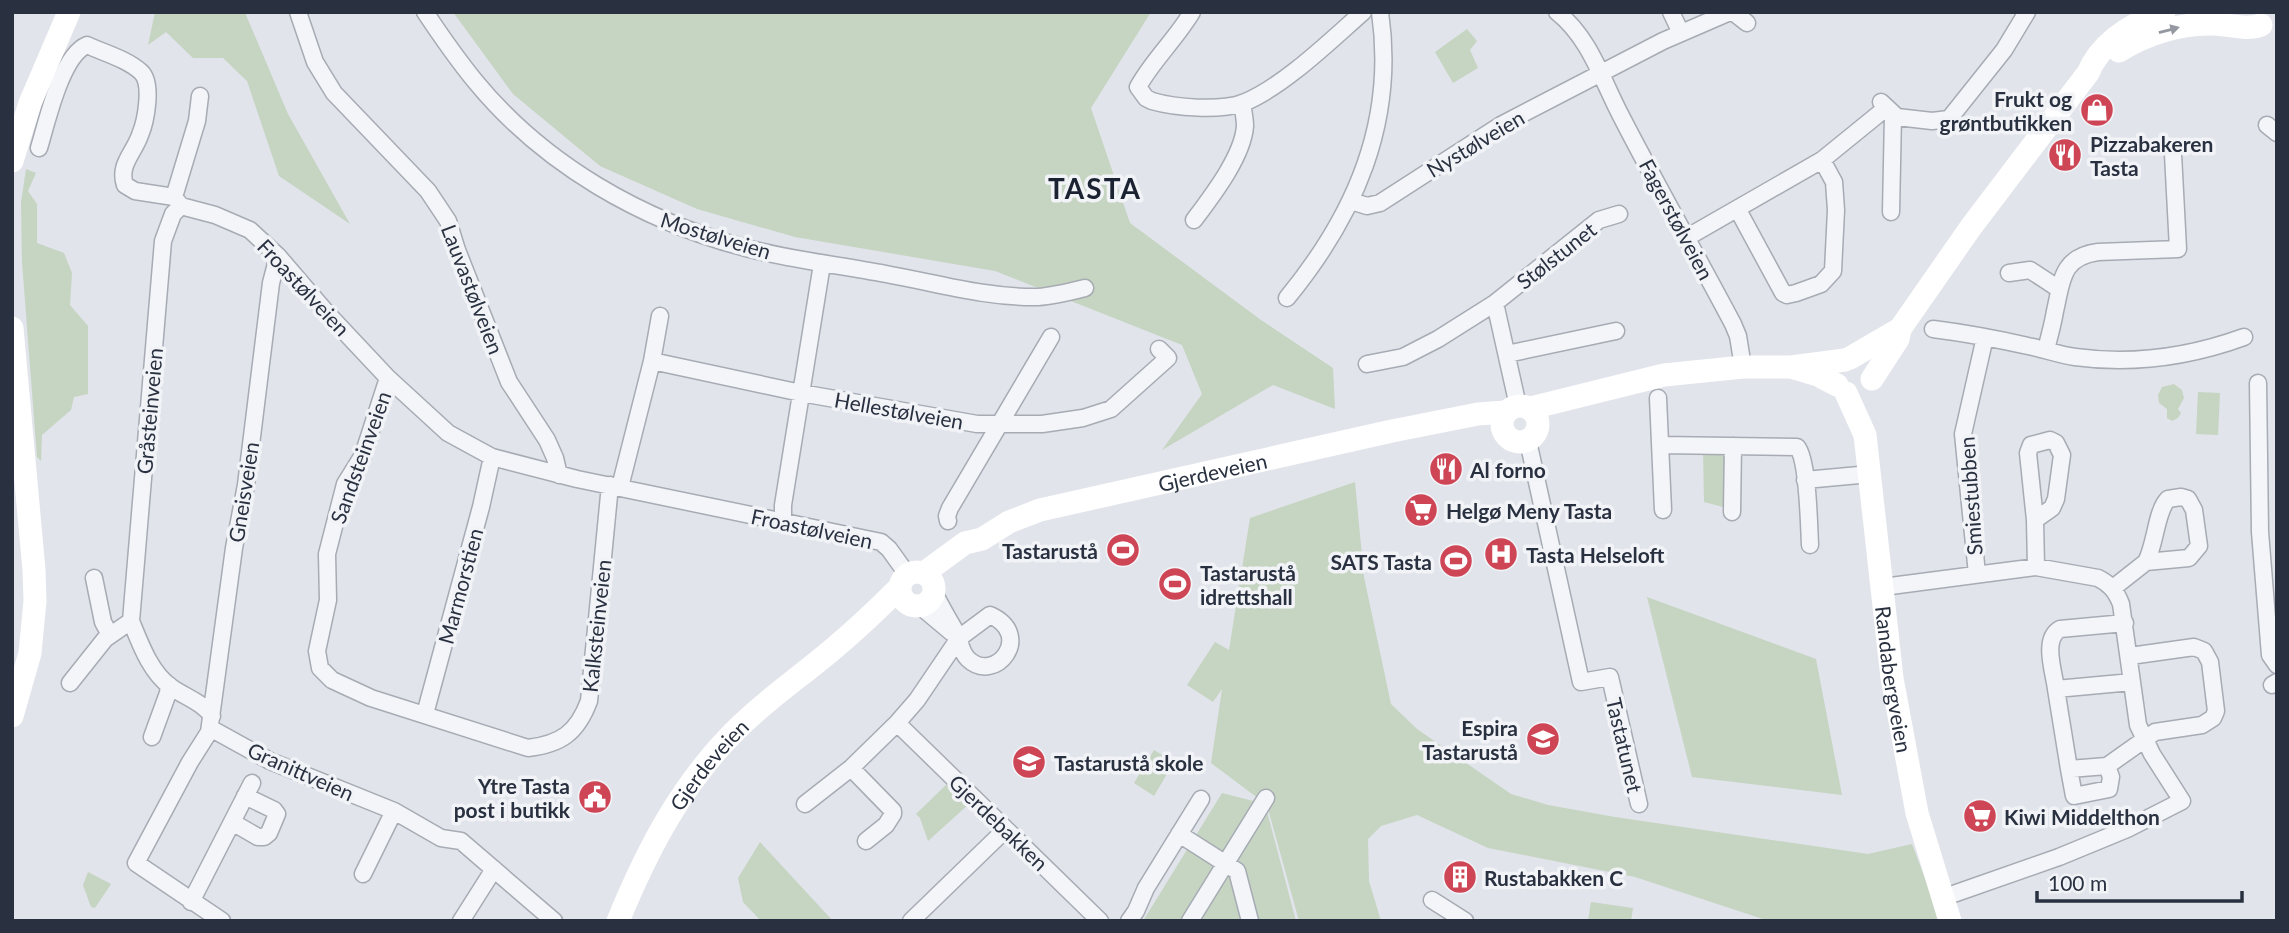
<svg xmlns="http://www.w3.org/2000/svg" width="2289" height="933" font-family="Lato,sans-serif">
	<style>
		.green { fill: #c6d4c2 }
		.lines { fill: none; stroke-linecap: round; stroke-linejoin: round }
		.street-casing { stroke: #a6abb4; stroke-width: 19 }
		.street { stroke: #f4f5f8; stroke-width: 16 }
		.secondary { stroke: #fff; stroke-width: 23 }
		.oneway { fill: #9498a0 }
		.labels { text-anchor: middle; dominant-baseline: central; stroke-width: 7; stroke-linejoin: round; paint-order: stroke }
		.poi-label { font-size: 21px; font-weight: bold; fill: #293141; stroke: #f1f3f7; text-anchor: start }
		.street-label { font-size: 21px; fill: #293141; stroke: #f1f3f7 }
		.district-label { font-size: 28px; font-weight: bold; letter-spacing: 2px; fill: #1b2232; stroke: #f1f3f7 }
	</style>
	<rect width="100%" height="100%" fill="#e1e4ea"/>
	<!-- green -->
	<path class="green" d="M155,12H249L246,15L288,114L350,224L279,176L247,81L223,58H193L166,32L148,45Z
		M453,12H1151L1091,108L1130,223L1261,320L1333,368L1335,409L1273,385L1162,450L1202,394L1182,345L995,271L795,237L697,209L600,166L513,94Z
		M1467,29L1477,41L1470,50L1478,68L1453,83L1435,52Z
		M26,169L36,173L28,191L37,204V243L64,253L72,273L70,305L88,326V394L74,397L71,410L42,435L41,461L37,457L22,262L21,203Z
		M2174,384L2182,390L2184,398L2178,409L2181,413L2178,418L2172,421L2167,418V409L2159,403L2158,395L2162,387Z
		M2198,392L2220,393L2218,435L2196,434Z
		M1703,450L1720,451L1725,456L1727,508L1704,502Z
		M1355,482L1364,577L1391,704L1417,729L1511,794L1548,805L1615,817L1868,854L1912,844L1941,921H1769L1635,877L1488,848L1417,815L1381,826L1368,839L1369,881L1381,921H1299L1267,805L1211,763L1222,689L1213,702L1187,685L1215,642L1229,650L1250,518Z
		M1647,597L1816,659L1842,795L1692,777Z
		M1154,750L1174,762L1154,796L1134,783Z
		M949,782L969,804L928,841L920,818L916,814Z
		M1222,793L1265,804L1296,921H1143Z
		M760,842L833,921H761L743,902L738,878Z
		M88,872L111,884L95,908L91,907L83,885Z
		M1591,902L1633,908L1631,921H1588Z"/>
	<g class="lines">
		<!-- street casing -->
		<g class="street-casing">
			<path id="street" d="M298,12L315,62L334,93L428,191L448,221L457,250L509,382L547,440L555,458L559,475
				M425,12C441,36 457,59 475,81C543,164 642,221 746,248C792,260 839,265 886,274C936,283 987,298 1038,297C1053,296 1069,292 1085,288
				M1192,12C1176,39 1152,61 1138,87L1146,98L1152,101C1176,108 1219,111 1243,103C1283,87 1330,41 1363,12
				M1557,12C1590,38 1602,80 1621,116C1657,186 1696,254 1733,324L1738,336L1743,367
				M1671,12L1681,33
				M1733,12L1747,23
				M1881,102L1897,117L1932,121L1949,119L2004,50L2027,12
				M2267,125L2277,133
				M39,148C47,122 61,56 87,45C104,53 127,59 141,72C153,83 146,121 140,135C134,153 118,165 125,185L135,191L174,197L181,206L215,215L250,230L278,256L326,312L388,378L448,433L492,457L577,479L881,542L889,549L907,574
				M174,197L197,121L200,96
				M1351,201L1367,206L1380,203L1501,125L1663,41L1730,12
				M181,206L173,214L163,241L131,621C140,643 150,672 171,687C185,697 202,702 212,716
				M1738,210L1783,293L1787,295L1796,293L1821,284L1833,271L1836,210L1834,182L1822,160
				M1891,212L1893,115
				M1194,220C1212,196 1243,156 1245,126C1245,118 1243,110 1242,103
				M1686,238L1822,160L1886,108
				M2009,273L2030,270L2059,289
				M1287,298C1355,215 1396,122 1380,12
				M1495,303L1518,406
				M1933,329C1965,333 1997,339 2028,346C2044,349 2060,355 2075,357C2134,365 2189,357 2244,337
				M2046,350C2049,337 2053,324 2055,311C2062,281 2061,257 2098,252L2178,249L2173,154
				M1507,354L1616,331
				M652,361L801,393L977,424H1042L1083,418L1111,409L1168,358L1159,349
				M1367,364L1403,357L1438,339L1495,303L1599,220L1619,214
				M388,378L363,455L345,484L327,554L328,600L317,651L320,668L332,680L371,698L528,748C561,744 577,733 589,701L610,485
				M2258,383L2260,532L2270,655L2277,665
				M1658,398L1663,510
				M1528,441L1581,682L1610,677L1639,804
				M1661,445L1797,447C1808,459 1809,526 1810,545
				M1805,480L1870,474
				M620,487L652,361L660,316
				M2181,497L2188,499L2194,510L2199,546L2189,558L2146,562C2156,543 2156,511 2168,499Z
				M1732,512L1733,446
				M2035,520L2052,508L2056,499L2062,455L2056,443L2050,440L2031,445L2028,453L2035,520L2036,567
				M783,521V505L822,264
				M948,521L947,516L950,508L1051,337
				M1977,574L1963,434L1985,337
				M94,578L103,622L110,635
				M1883,587L2036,567L2098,578C2110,584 2116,591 2121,604L2138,725L2152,754L2182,801L2127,829L2059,857L1942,898
				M2113,588L2146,562
				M920,606L951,632
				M2125,623L2060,629C2042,639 2054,672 2056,689L2132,682
				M70,683L105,639L131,621
				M2272,685L2277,682
				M2056,689L2069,769
				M425,714L481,507L492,457
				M897,723L1100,921
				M210,728L270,761L394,811L441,838L461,841L554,921
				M152,737L168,693L169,685
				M2107,766L2111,777L2109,789L2074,796L2069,769L2107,766L2155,732L2202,725L2213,718L2216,711L2210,662L2204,651L2194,647L2130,656
				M851,768L893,811V814L886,825L866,841
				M805,804L851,768L897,723L917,700L959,638L990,615C1035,635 995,685 968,659C960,651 961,643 957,634C951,623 944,612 938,600L933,596
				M232,822L258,837H264L269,833L277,814L274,810L245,796
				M1179,834L1237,871L1250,921
				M363,874L394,811
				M1432,900L1465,921
				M191,902L252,783
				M222,921L136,863L190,762L209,732L234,548L246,485L271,283L278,256
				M461,921L494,869
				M911,921L1005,830
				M1129,921L1136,911L1146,888L1201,799
				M1190,921L1266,798"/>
		</g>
		<!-- street -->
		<use href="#street" class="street"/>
		<!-- secondary -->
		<g class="secondary">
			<path d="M2119,51C2146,34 2181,23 2213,24C2229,24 2246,31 2261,25"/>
			<path d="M12,161L30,103L69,12"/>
			<path d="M12,328L34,570L35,601L30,653L12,716"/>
			<path d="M1850,358L1900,329"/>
			<path d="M1794,368L1818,375L1837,385"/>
			<path d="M1872,379L1898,339L1900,329L1971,227L2088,73C2101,42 2133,23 2164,12"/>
			<path id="s1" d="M1846,393L1865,435L1892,678L1917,813L1950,921"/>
			<circle cx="1520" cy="424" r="18"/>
			<path d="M1531,408L1664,375L1743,367H1791L1845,360"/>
			<circle cx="917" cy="589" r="17"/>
			<path id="s2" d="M924,573L965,543L982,539L1009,522L1040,510L1392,431L1478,414L1505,412"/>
			<path id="s3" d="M618,921C648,848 682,783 738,728C762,704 790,684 816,663C845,640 873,614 899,588"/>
		</g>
	</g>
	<!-- one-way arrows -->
	<defs><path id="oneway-solid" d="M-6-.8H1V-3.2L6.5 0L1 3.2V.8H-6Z" transform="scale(1.75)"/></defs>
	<use class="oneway" href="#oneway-solid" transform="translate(2169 30) rotate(-15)"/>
	<!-- icons -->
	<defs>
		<g id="shop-disc" transform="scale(1.75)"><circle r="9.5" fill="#ce4656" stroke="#f1f3f7"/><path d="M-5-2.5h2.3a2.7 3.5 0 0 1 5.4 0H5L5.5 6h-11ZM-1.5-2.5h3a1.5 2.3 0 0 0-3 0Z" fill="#fff"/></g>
		<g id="restaurant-disc" transform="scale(1.75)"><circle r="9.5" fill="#ce4656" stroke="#f1f3f7"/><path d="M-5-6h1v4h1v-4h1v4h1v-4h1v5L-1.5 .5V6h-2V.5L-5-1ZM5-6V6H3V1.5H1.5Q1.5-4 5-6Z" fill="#fff"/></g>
		<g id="supermarket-disc" transform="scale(1.75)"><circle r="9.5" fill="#ce4656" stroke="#f1f3f7"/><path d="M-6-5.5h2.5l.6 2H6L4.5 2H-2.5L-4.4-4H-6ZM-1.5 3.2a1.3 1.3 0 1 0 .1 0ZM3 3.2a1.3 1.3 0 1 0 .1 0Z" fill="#fff"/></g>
		<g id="stadium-disc" transform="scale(1.75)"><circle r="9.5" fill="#ce4656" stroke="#f1f3f7"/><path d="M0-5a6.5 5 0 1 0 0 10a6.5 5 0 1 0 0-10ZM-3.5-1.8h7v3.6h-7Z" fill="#fff"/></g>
		<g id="hospital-disc" transform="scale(1.75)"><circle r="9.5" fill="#ce4656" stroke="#f1f3f7"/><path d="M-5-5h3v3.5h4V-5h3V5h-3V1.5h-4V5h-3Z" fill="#fff"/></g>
		<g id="school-disc" transform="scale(1.75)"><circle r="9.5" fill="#ce4656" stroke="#f1f3f7"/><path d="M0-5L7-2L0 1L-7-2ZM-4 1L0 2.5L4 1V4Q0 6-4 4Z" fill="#fff"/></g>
		<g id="civic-disc" transform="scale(1.75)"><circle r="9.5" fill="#ce4656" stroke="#f1f3f7"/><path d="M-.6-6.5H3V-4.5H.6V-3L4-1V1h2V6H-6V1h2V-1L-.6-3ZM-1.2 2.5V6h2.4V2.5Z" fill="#fff"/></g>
		<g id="building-disc" transform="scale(1.75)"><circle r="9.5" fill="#ce4656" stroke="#f1f3f7"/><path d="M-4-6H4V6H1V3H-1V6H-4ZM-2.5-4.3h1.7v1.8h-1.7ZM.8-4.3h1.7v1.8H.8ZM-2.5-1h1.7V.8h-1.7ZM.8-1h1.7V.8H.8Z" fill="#fff"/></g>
	</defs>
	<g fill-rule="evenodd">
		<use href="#shop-disc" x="2097" y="110"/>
		<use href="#restaurant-disc" x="2065" y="155"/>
		<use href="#restaurant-disc" x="1446" y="469"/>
		<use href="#supermarket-disc" x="1421" y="510"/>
		<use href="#stadium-disc" x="1123" y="550"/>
		<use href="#hospital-disc" x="1501" y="554"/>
		<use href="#stadium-disc" x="1456" y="561"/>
		<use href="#stadium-disc" x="1175" y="584"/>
		<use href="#school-disc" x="1543" y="739"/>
		<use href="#school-disc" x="1029" y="762"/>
		<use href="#civic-disc" x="595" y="797"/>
		<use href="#supermarket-disc" x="1980" y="816"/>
		<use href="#building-disc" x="1460" y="877"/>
	</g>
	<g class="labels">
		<!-- poi labels -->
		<g class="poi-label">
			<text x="2072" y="98" text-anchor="end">Frukt og<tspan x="2072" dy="24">grøntbutikken</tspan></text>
			<text x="2090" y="143">Pizzabakeren<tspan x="2090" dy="24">Tasta</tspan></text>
			<text x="1470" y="469">Al forno</text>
			<text x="1446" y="510">Helgø Meny Tasta</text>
			<text x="1098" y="550" text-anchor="end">Tastarustå</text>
			<text x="1526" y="554">Tasta Helseloft</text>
			<text x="1432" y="561" text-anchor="end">SATS Tasta</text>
			<text x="1200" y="572">Tastarustå<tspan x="1200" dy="24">idrettshall</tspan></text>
			<text x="1518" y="727" text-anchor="end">Espira<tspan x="1518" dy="24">Tastarustå</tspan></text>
			<text x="1054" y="762">Tastarustå skole</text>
			<text x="570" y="785" text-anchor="end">Ytre Tasta<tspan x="570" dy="24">post i butikk</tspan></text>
			<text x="2004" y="816">Kiwi Middelthon</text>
			<text x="1484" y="877">Rustabakken C</text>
		</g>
		<!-- street labels -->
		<g class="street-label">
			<text transform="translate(1475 143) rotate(-31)">Nystølveien</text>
			<text transform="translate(1677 219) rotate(62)">Fagerstølveien</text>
			<text transform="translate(716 235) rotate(17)">Mostølveien</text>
			<text transform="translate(1556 255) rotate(-38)">Stølstunet</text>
			<text transform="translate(304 287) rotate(47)">Froastølveien</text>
			<text transform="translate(473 289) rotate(69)">Lauvastølveien</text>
			<text transform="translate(899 410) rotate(10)">Hellestølveien</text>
			<text transform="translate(149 411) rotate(-85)">Gråsteinveien</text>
			<text transform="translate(360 457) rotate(-70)">Sandsteinveien</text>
			<text stroke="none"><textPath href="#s2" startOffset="310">Gjerdeveien</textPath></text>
			<text transform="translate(243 492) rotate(-81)">Gneisveien</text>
			<text transform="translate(1970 496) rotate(-94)">Smiestubben</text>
			<text transform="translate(812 528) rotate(12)">Froastølveien</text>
			<text transform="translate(460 586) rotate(-75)">Marmorstien</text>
			<text transform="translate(596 626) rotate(-84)">Kalksteinveien</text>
			<text stroke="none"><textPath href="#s1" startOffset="292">Randabergveien</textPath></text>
			<text transform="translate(1625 745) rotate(77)">Tastatunet</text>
			<text stroke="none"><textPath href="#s3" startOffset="182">Gjerdeveien</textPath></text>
			<text transform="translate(301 771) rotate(24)">Granittveien</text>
			<text transform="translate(999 822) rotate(44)">Gjerdebakken</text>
		</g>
		<!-- district labels -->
		<g class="district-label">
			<text x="1095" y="188">TASTA</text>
		</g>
	</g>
	<!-- border -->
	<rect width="2289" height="933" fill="none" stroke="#293141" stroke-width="28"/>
	<!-- scale -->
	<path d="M2037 891v10h205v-10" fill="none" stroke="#293141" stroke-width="3.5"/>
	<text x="2048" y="891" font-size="21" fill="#293141" stroke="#f1f3f7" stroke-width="5" paint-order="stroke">100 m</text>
</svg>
